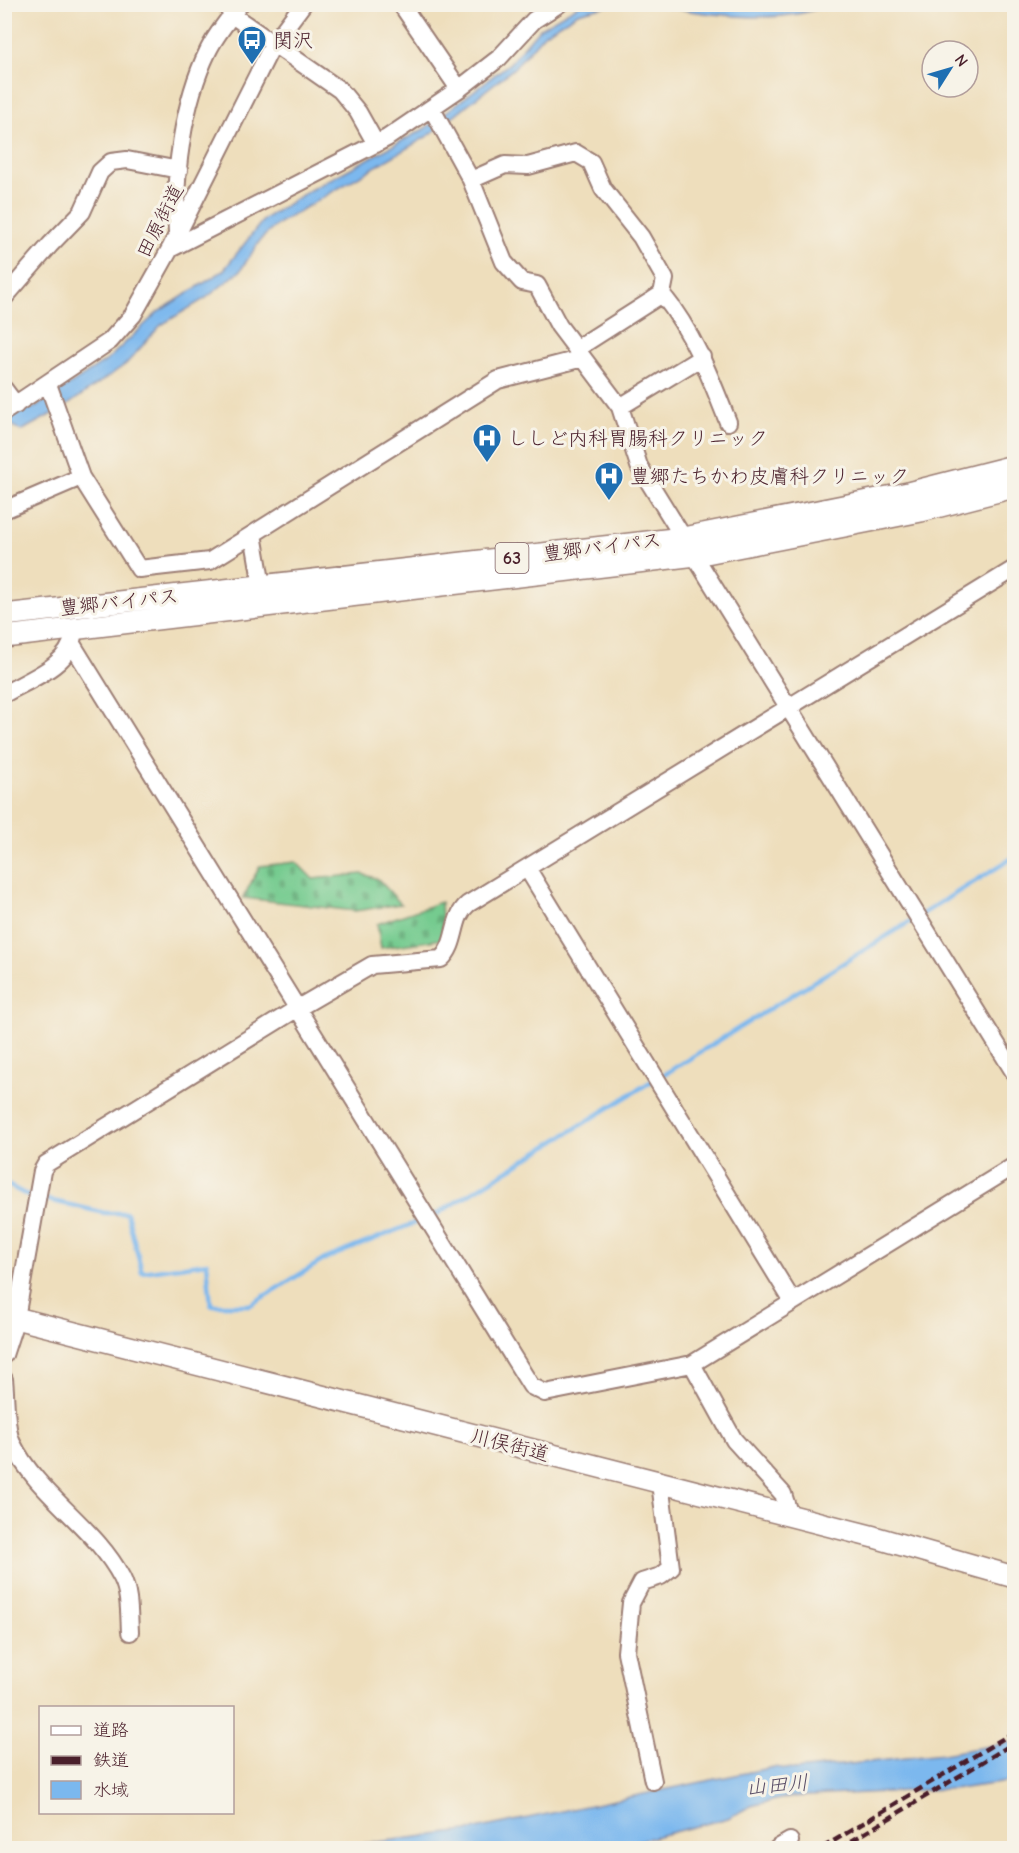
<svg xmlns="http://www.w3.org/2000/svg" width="1019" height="1853" font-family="'Comic Neue','Klee One',sans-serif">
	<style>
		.cemetery { fill: url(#cemetery-stones); stroke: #60755d; stroke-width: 1.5 }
		.water { fill: #7bb8ee; stroke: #626c8c; stroke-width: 1.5 }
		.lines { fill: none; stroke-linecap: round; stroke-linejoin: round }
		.stream { stroke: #7bb8ee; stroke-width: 4.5 }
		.minor-casing { stroke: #9c7e74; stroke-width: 20 }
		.major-casing { stroke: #9c7e74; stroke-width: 24 }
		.minor { stroke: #fff; stroke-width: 16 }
		.major { stroke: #fff; stroke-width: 21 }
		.rail { stroke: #4a1f2b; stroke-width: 4.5; stroke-dasharray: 9 4.5; stroke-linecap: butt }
		.labels { text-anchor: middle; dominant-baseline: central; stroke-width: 6; stroke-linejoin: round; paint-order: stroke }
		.shield { fill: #f7f3e8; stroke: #7e5f64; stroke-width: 1.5 }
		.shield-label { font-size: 18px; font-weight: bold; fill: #4a1f2b }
		.poi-label { font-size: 20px; fill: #4a1f2b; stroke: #f7f3e8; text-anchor: start }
		.street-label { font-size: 20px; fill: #4a1f2b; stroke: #f7f3e8 }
		.water-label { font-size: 21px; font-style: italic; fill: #594d66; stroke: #f7f3e8 }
	</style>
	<defs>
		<pattern id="cemetery-stones" width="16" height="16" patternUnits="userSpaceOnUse" patternTransform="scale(1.5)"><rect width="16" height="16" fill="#75cb8f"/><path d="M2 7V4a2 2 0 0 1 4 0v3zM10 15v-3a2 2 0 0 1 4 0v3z" fill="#67ae7c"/></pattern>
	</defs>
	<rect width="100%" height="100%" fill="#f7f3e8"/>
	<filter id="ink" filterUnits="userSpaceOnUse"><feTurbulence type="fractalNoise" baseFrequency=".0167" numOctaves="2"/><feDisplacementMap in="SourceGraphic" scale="12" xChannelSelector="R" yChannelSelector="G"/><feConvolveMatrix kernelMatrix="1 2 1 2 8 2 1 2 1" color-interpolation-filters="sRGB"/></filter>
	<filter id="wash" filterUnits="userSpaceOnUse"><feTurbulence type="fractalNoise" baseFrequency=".008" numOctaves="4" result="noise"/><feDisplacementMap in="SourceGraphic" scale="24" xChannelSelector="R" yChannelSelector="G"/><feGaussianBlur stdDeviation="1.35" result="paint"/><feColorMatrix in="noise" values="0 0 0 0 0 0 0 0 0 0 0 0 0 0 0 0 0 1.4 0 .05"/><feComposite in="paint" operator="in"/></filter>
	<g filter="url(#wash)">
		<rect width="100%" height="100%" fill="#eedebc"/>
		<!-- cemetery -->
		<path class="cemetery" d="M296,862L313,879L362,874L378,879L401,904L355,911L243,898L260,866Z
			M441,902L443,939L381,948L377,924Z"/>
		<!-- water -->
		<path class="water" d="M579,5H610L578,13L545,33L514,68L428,136L279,223L261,239L240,271L206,298L161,325L126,364L66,406L21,431L5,420L20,411L34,408L106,361L158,312L223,271L264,219L310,190L424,129L510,63L540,28Z
			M653,5H698L718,8L825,5C783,27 698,13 653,5Z
			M1014,1742V1781L964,1788L788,1797L751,1806L728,1818L611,1848H329L466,1831L774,1767L795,1770L943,1754Z"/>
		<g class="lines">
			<!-- stream -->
			<path class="stream" d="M660,1077L1014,857
				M4,1183L34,1199
				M43,1201L44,1199L105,1213H127L142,1272L207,1263L211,1305H250L325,1259L437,1214L652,1081"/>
		</g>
	</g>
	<g filter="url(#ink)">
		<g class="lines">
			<!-- minor casing -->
			<g class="minor-casing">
				<path id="minor" d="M401,4L459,89
					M226,5L232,15L340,90L358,112L376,144
					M432,109L471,180L504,262L522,282L537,285L559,326L620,407L639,466L1014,1072
					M471,180L505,165L528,166L576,153L591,162L603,189L641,237L665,279L662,294C693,332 710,376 728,422
					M177,232C173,176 183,102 208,51C216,34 229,19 240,4
					M170,249L387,138L459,89L499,58L534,20L559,4
					M4,298L50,245L82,212L100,172L111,162L127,160L179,170
					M576,349L662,294
					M48,384L81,477L139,569L210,561L498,380L583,358
					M4,389L16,405
					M620,407L702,357
					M4,412L110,341L133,315L170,249L273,44L303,4
					M4,510L81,477
					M253,534L264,598
					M72,644L531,1386L545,1393L692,1364L1014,1166
					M4,694C28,680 71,665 73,635
					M527,868L793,1302
					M4,1355L16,1318L42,1171L46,1164L298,1008L372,965L441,959C458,944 451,918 468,904L1014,569
					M692,1364L734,1440L783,1494L790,1516
					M4,1379C6,1396 5,1429 12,1443C38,1496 95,1526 122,1578C130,1594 129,1615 130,1632
					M653,1781L626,1652L631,1603L642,1582L661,1576L671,1568L660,1483
					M778,1848L790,1841"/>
			</g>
			<!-- major casing -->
			<g class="major-casing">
				<path id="major" d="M4,615L683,538L908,493L1014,466
					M4,637L696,555L921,511L1014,487
					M4,1315L874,1537L1014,1577"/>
			</g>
			<!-- minor -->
			<use href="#minor" class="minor"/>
			<!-- major -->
			<use href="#major" class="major"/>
			<!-- rail -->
			<path class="rail" d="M822,1848L1014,1732
				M840,1848L1014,1743"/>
		</g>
	</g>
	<!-- icons -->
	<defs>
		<g id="bus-pin" transform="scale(1.5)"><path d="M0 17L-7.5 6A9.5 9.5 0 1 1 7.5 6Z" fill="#1f6fb2" stroke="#f7f3e8"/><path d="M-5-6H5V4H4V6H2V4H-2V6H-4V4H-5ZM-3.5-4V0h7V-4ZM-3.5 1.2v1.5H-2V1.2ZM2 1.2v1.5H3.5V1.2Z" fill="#fff"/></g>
		<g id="hospital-pin" transform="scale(1.5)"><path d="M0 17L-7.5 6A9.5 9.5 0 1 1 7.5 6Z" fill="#1f6fb2" stroke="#f7f3e8"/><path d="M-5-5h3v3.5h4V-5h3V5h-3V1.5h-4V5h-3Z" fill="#fff"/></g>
	</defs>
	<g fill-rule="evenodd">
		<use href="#bus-pin" x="252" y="40"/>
		<use href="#hospital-pin" x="487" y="438"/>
		<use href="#hospital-pin" x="609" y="476"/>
	</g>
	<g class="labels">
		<!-- shield labels -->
		<rect class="shield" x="495.5" y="543" width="33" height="30" rx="4.5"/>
		<g class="shield-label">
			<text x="512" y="558">63</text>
		</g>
		<!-- poi labels -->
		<g class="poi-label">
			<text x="273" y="40">関沢</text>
			<text x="508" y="438">ししど内科胃腸科クリニック</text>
			<text x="630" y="476">豊郷たちかわ皮膚科クリニック</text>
		</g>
		<!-- street labels -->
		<g class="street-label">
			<text transform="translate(160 221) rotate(-63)">田原街道</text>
			<text transform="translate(602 547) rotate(-7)">豊郷バイパス</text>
			<text transform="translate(119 602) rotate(-6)">豊郷バイパス</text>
			<text transform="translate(510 1445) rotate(14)">川俣街道</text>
		</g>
		<!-- water labels -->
		<g class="water-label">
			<text transform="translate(777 1785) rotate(-5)">山田川</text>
		</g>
	</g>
	<!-- margin -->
	<rect width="1019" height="1853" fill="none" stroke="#f7f3e8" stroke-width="24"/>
	<!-- legend -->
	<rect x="39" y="1706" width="195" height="108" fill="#f7f3e8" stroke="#b29e9c" stroke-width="1.5"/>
	<rect x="51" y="1726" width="30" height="9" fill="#ffffff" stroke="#b29e9c" stroke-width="1.5"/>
	<text x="93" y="1736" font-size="18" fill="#4a1f2b">道路</text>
	<rect x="51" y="1756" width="30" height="9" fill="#4a1f2b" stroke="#b29e9c" stroke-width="1.5"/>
	<text x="93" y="1766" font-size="18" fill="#4a1f2b">鉄道</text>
	<rect x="51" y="1781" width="30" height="18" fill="#7bb8ee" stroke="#b29e9c" stroke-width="1.5"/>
	<text x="93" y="1796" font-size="18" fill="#4a1f2b">水域</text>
	<!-- north arrow -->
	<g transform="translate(950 69) rotate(53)"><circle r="28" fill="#f7f3e8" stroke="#b29e9c" stroke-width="1.5"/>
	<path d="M0-4.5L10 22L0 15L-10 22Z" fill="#1f6fb2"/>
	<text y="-9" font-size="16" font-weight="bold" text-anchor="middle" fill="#4a1f2b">N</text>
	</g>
</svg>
